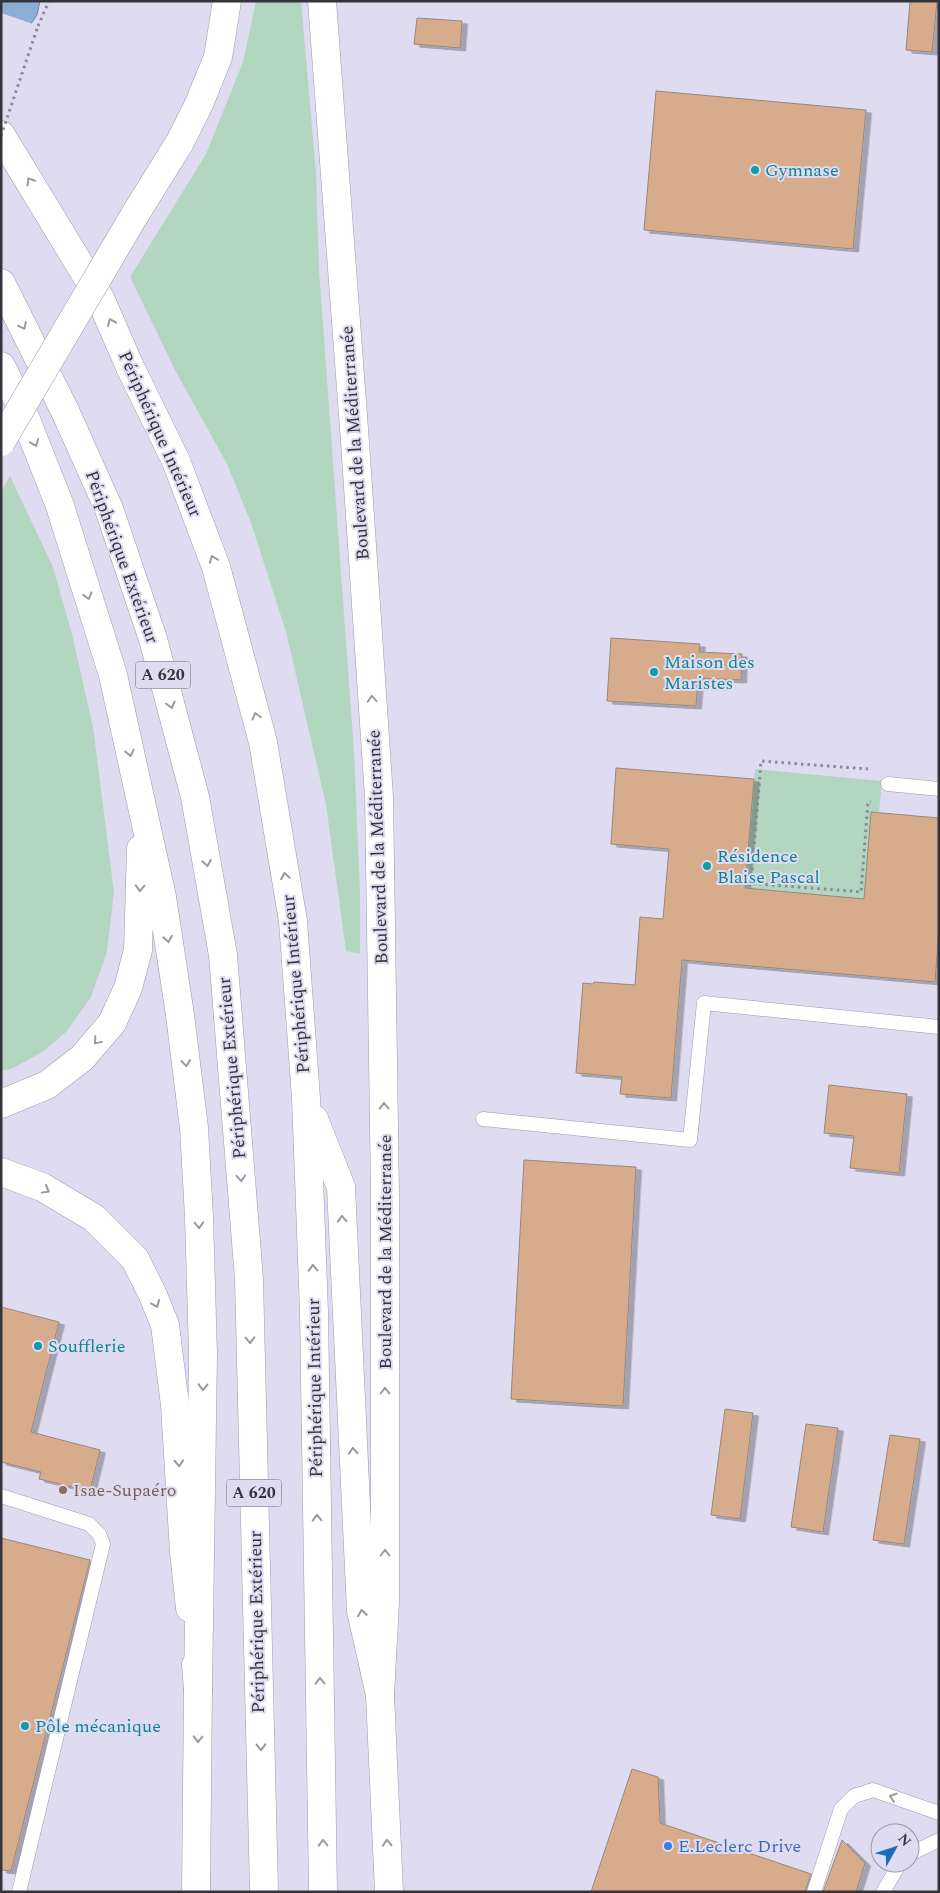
<svg xmlns="http://www.w3.org/2000/svg" width="940" height="1893" font-family="Spectral,serif">
	<style>
		.green { fill: #b3d6c1 }
		.water { fill: #8caed3; stroke: #7289a6 }
		.pier { fill: #dfdcf2 }
		.building { fill: #d6ac8c; stroke: #998779; filter: url(#shadow) }
		.lines { fill: none; stroke-linecap: round; stroke-linejoin: round }
		.lane-casing { stroke: #9c99ad; stroke-width: 15 }
		.primary-casing { stroke: #9c99ad; stroke-width: 29 }
		.highway-casing { stroke: #9c99ad; stroke-width: 29 }
		.path { stroke: #8b8998; stroke-width: 3; stroke-dasharray: 2.5 4; stroke-linecap: butt }
		.lane { stroke: #fff; stroke-width: 14 }
		.primary { stroke: #fff; stroke-width: 28 }
		.highway { stroke: #fff; stroke-width: 28 }
		.primary-bridge-casing { stroke: #9c99ad; stroke-width: 29; stroke-linecap: butt }
		.path-bridge { stroke: #8b8998; stroke-width: 3; stroke-dasharray: 2.5 4; stroke-linecap: butt }
		.primary-bridge { stroke: #fff; stroke-width: 28 }
		.oneway { stroke: #9a999e }
		.culture-dot { fill: #0f9aa8; stroke: #dfdcf2; stroke-width: 2 }
		.education-dot { fill: #8d6e63; stroke: #dfdcf2; stroke-width: 2 }
		.shop-dot { fill: #3f7fe0; stroke: #dfdcf2; stroke-width: 2 }
		.labels { text-anchor: middle; dominant-baseline: central; stroke-width: 4; stroke-linejoin: round; paint-order: stroke }
		.shield { fill: #dfdcf2; stroke: #686673; stroke-width: 1 }
		.shield-label { font-size: 16px; font-weight: bold; fill: #35333c }
		.culture-label { font-size: 18px; fill: #0d838f; stroke: #dfdcf2; text-anchor: start }
		.street-label { font-size: 18px; fill: #35333c; stroke: #dfdcf2 }
		.education-label { font-size: 18px; fill: #785e54; stroke: #dfdcf2; text-anchor: start }
		.shop-label { font-size: 18px; fill: #366cbe; stroke: #dfdcf2; text-anchor: start }
	</style>
	<defs>
		<filter id="shadow"><feDropShadow dx="5.5" dy="3" stdDeviation="0" flood-color="#0004"/></filter>
	</defs>
	<rect width="100%" height="100%" fill="#dfdcf2"/>
	<!-- green -->
	<path class="green" d="M256,1H301L316,173L319,269L354,752L360,893V954L346,951L326,805L286,632L251,523L227,464L176,372L130,277L206,154L243,62Z
		M10,476L53,567L72,634L93,727L114,892L107,952L91,997L67,1031L44,1051L11,1069L1,1071V492Z
		M755,769L882,781L879,813L864,899L745,888Z"/>
	<!-- water -->
	<path class="water" d="M1,1H40L37,15L31,24L1,106Z"/>
	<!-- pier -->
	<path class="pier" d="M1,13L33,24L4,107L1,109Z"/>
	<!-- building -->
	<path class="building" d="M910,1H937L932,52L906,50Z
		M417,18L462,21L460,48L414,44Z
		M656,91L866,110L853,249L644,230Z
		M611,638L700,644L699,652L742,654L741,680L698,678L696,706L607,701Z
		M616,768L754,779L745,888L864,899L871,812L939,818V930L935,982L682,960L671,1098L620,1094L622,1077L576,1073L583,983L593,984L594,982L635,985L640,917L663,919L669,849L611,844Z
		M829,1085L907,1094L899,1173L850,1168L854,1136L824,1133Z
		M524,1160L636,1167L623,1406L511,1399Z
		M1,1307L59,1322L31,1432L100,1450L90,1491L39,1479L41,1472L1,1462Z
		M725,1409L753,1413L740,1519L711,1515Z
		M806,1424L838,1428L823,1532L791,1527Z
		M890,1435L920,1439L904,1544L873,1540Z
		M1,1538L90,1560L11,1871L1,1870Z
		M632,1769L658,1777L660,1823L811,1874L805,1892H591Z
		M842,1840L865,1863L856,1892H823Z"/>
	<g class="lines">
		<!-- lane casing -->
		<g class="lane-casing">
			<path id="lane" d="M888,784L939,789
				M483,1119L690,1140L704,1003L939,1027
				M1,1496L89,1524L99,1534L103,1544L19,1892
				M910,1854L939,1840
				M814,1892L841,1809L854,1796L873,1790L939,1813
				M883,1892L900,1863"/>
		</g>
		<!-- primary casing -->
		<g class="primary-casing">
			<path id="primary" d="M322,1L355,442L379,797L385,1193V1602L380,1695L389,1892
				M134,216L180,142L199,104L218,57L227,1
				M1,1172L42,1187L94,1218L135,1259L152,1293L165,1325L175,1405L184,1552L190,1608
				M196,1665L198,1690L196,1892"/>
		</g>
		<!-- highway casing -->
		<g class="highway-casing">
			<path id="highway" d="M1,135L100,298L130,367L176,461L216,567L263,742L293,921L306,1098L314,1312L323,1892
				M1,283L65,411L109,509L153,639L195,797L223,955L249,1279L264,1892
				M1,366L19,402L60,506L113,675L162,897L180,1015L194,1128L199,1217L203,1354L198,1690
				M1,1104L47,1085L82,1058L112,1023L128,988L138,950L141,849
				M314,1119L341,1187L361,1611L380,1695"/>
		</g>
		<!-- path -->
		<path class="path" d="M38,26L49,1
			M746,883L861,892L868,802H871
			M751,883L761,761L868,769"/>
		<!-- lane -->
		<use href="#lane" class="lane"/>
		<!-- primary -->
		<use href="#primary" class="primary"/>
		<!-- highway -->
		<use href="#highway" class="highway"/>
		<!-- primary-bridge casing -->
		<g class="primary-bridge-casing">
			<path id="primary-bridge" d="M1,442L134,216"/>
		</g>
		<!-- path-bridge -->
		<path class="path-bridge" d="M1,136L38,26"/>
		<!-- primary-bridge -->
		<use href="#primary-bridge" class="primary-bridge"/>
	</g>
	<!-- one-way arrows -->
	<defs><path id="oneway-chevron" d="M-2-3.5L2.5 0L-2 3.5" fill="none" stroke-width="1.6" stroke-linecap="round" stroke-linejoin="round" transform="scale(1.25)"/></defs>
	<g class="oneway">
		<use href="#oneway-chevron" transform="translate(30 181) rotate(-122)"/>
		<use href="#oneway-chevron" transform="translate(111 322) rotate(-114)"/>
		<use href="#oneway-chevron" transform="translate(23 326) rotate(64)"/>
		<use href="#oneway-chevron" transform="translate(35 443) rotate(68)"/>
		<use href="#oneway-chevron" transform="translate(213 559) rotate(-111)"/>
		<use href="#oneway-chevron" transform="translate(88 596) rotate(73)"/>
		<use href="#oneway-chevron" transform="translate(372 699) rotate(-94)"/>
		<use href="#oneway-chevron" transform="translate(171 705) rotate(75)"/>
		<use href="#oneway-chevron" transform="translate(256 716) rotate(-105)"/>
		<use href="#oneway-chevron" transform="translate(130 753) rotate(77)"/>
		<use href="#oneway-chevron" transform="translate(207 863) rotate(80)"/>
		<use href="#oneway-chevron" transform="translate(285 876) rotate(-100)"/>
		<use href="#oneway-chevron" transform="translate(140 888) rotate(92)"/>
		<use href="#oneway-chevron" transform="translate(168 939) rotate(81)"/>
		<use href="#oneway-chevron" transform="translate(97 1041) rotate(130)"/>
		<use href="#oneway-chevron" transform="translate(186 1063) rotate(83)"/>
		<use href="#oneway-chevron" transform="translate(384 1106) rotate(-91)"/>
		<use href="#oneway-chevron" transform="translate(241 1178) rotate(86)"/>
		<use href="#oneway-chevron" transform="translate(46 1190) rotate(29)"/>
		<use href="#oneway-chevron" transform="translate(342 1219) rotate(-93)"/>
		<use href="#oneway-chevron" transform="translate(199 1225) rotate(88)"/>
		<use href="#oneway-chevron" transform="translate(313 1268) rotate(-92)"/>
		<use href="#oneway-chevron" transform="translate(156 1304) rotate(67)"/>
		<use href="#oneway-chevron" transform="translate(250 1340) rotate(89)"/>
		<use href="#oneway-chevron" transform="translate(203 1387) rotate(91)"/>
		<use href="#oneway-chevron" transform="translate(385 1391) rotate(-90)"/>
		<use href="#oneway-chevron" transform="translate(353 1451) rotate(-93)"/>
		<use href="#oneway-chevron" transform="translate(179 1463) rotate(87)"/>
		<use href="#oneway-chevron" transform="translate(317 1518) rotate(-91)"/>
		<use href="#oneway-chevron" transform="translate(385 1553) rotate(-90)"/>
		<use href="#oneway-chevron" transform="translate(362 1613) rotate(-99)"/>
		<use href="#oneway-chevron" transform="translate(320 1681) rotate(-91)"/>
		<use href="#oneway-chevron" transform="translate(198 1739) rotate(91)"/>
		<use href="#oneway-chevron" transform="translate(261 1747) rotate(89)"/>
		<use href="#oneway-chevron" transform="translate(893 1797) rotate(-161)"/>
		<use href="#oneway-chevron" transform="translate(323 1843) rotate(-91)"/>
		<use href="#oneway-chevron" transform="translate(387 1843) rotate(-93)"/>
	</g>
	<!-- markers -->
	<g class="culture-dot">
		<circle cx="755" cy="170" r="5"/>
		<circle cx="654" cy="672" r="5"/>
		<circle cx="707" cy="866" r="5"/>
		<circle cx="38" cy="1346" r="5"/>
		<circle cx="25" cy="1726" r="5"/>
	</g>
	<circle class="education-dot" cx="63" cy="1490" r="5"/>
	<circle class="shop-dot" cx="668" cy="1846" r="5"/>
	<g class="labels">
		<!-- shield labels -->
		<g class="shield">
			<rect x="135.5" y="661.5" width="55" height="27" rx="4"/>
			<rect x="226.5" y="1479.5" width="55" height="27" rx="4"/>
		</g>
		<g class="shield-label">
			<text x="163" y="675">A 620</text>
			<text x="254" y="1493">A 620</text>
		</g>
		<!-- culture labels -->
		<g class="culture-label">
			<text x="765" y="170">Gymnase</text>
			<text x="664" y="662">Maison des<tspan x="664" dy="21">Maristes</tspan></text>
			<text x="717" y="856">Résidence<tspan x="717" dy="21">Blaise Pascal</tspan></text>
			<text x="48" y="1346">Soufflerie</text>
			<text x="35" y="1726">Pôle mécanique</text>
		</g>
		<!-- street labels -->
		<g class="street-label">
			<text transform="translate(160 434) rotate(66)">Périphérique Intérieur</text>
			<text transform="translate(355 443) rotate(-94)">Boulevard de la Méditerranée</text>
			<text transform="translate(122 557) rotate(70)">Périphérique Extérieur</text>
			<text transform="translate(378 847) rotate(-92)">Boulevard de la Méditerranée</text>
			<text transform="translate(296 984) rotate(-95)">Périphérique Intérieur</text>
			<text transform="translate(232 1068) rotate(-95)">Périphérique Extérieur</text>
			<text transform="translate(385 1252) rotate(-90)">Boulevard de la Méditerranée</text>
			<text transform="translate(315 1388) rotate(-91)">Périphérique Intérieur</text>
			<text transform="translate(257 1622) rotate(-91)">Périphérique Extérieur</text>
		</g>
		<!-- education labels -->
		<g class="education-label">
			<text x="73" y="1490">Isae-Supaéro</text>
		</g>
		<!-- shop labels -->
		<g class="shop-label">
			<text x="678" y="1846">E.Leclerc Drive</text>
		</g>
	</g>
	<!-- border -->
	<rect width="940" height="1893" fill="none" stroke="#35333c" stroke-width="5"/>
	<!-- north arrow -->
	<g transform="translate(895 1848) rotate(50)"><circle r="24" fill="#dfdcf2" stroke="#9b98a9"/>
	<path d="M0-4L9 19L0 12L-9 19Z" fill="#176dbb"/>
	<text y="-8" font-size="14" font-weight="bold" text-anchor="middle" fill="#35333c">N</text>
	</g>
</svg>
